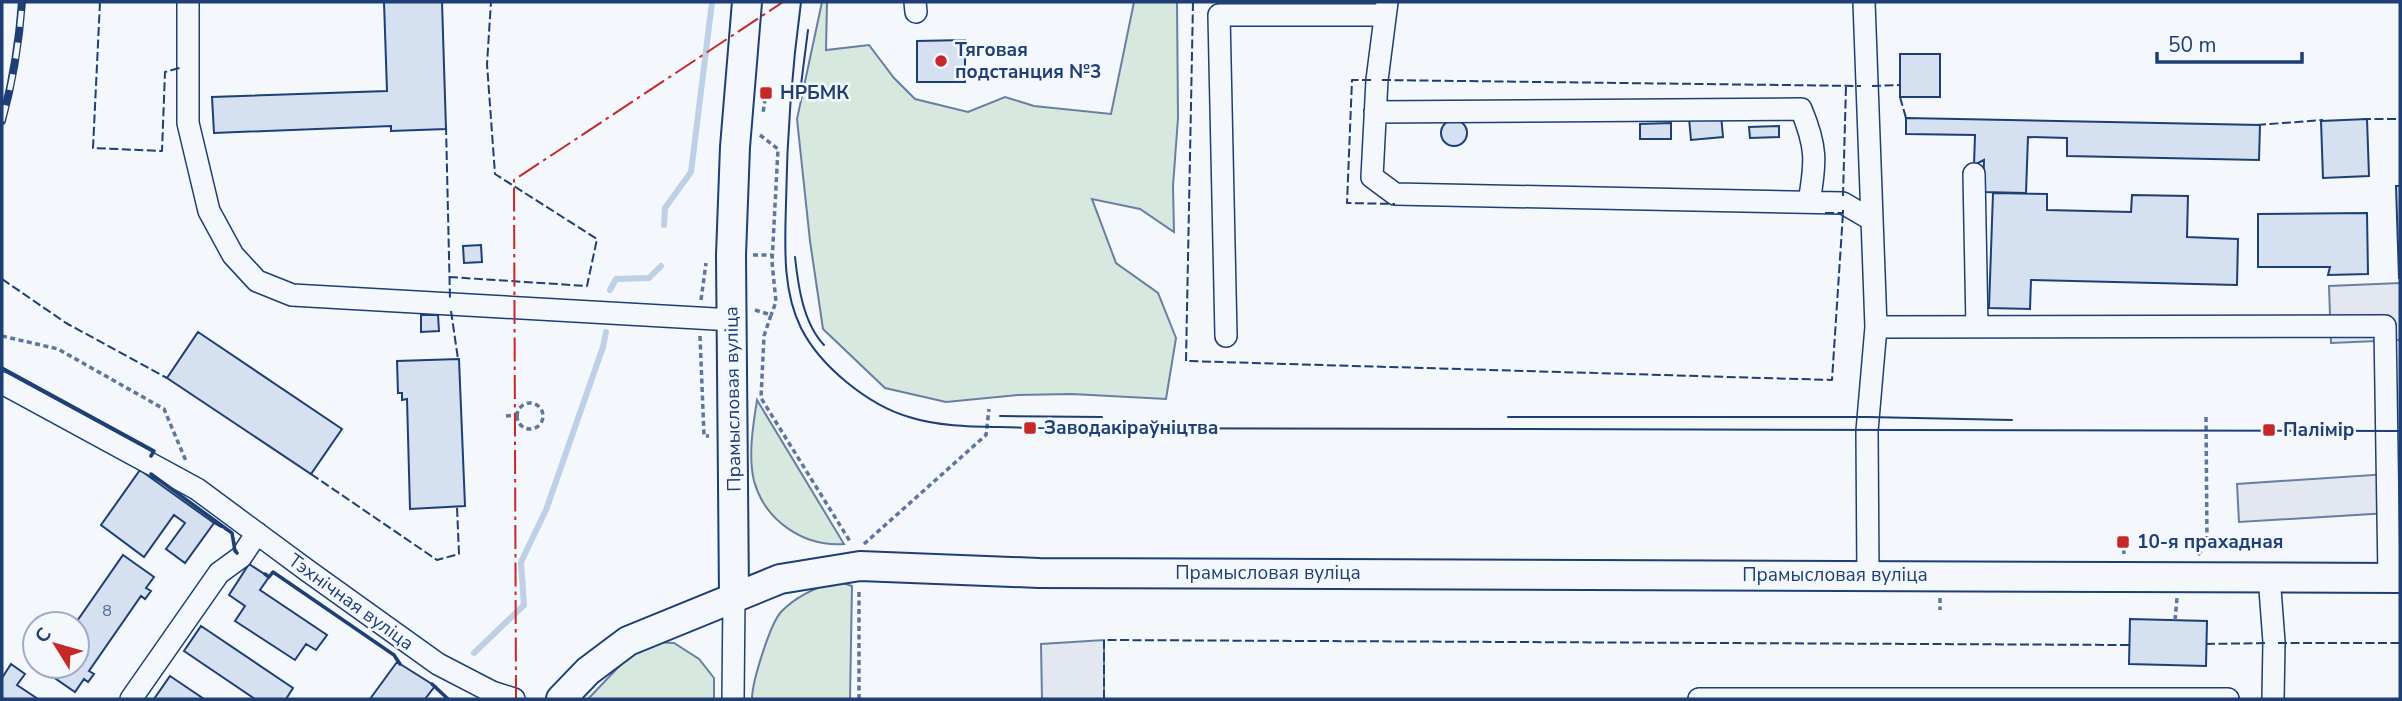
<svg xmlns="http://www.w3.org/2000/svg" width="2402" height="701" font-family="'Nunito Sans',sans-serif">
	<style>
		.green { fill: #d7e8df; stroke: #687fa3; stroke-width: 2 }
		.parking { fill: #e3e8f0; stroke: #687fa3; stroke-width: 2 }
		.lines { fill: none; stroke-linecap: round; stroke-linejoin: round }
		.stream { stroke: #bed0e5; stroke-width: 6 }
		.building { fill: #d5e0f0; stroke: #1d3f73; stroke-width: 2 }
		.minor-casing { stroke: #1d3f73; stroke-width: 24 }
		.major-casing { stroke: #1d3f73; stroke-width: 32 }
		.path { stroke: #5e769c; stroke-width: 3.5; stroke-dasharray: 5 3.5; stroke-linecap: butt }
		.minor { stroke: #f4f7fb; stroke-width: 21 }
		.major { stroke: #f4f7fb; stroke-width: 28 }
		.tram { stroke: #1d3f73; stroke-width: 2 }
		.rail-casing { stroke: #1d3f73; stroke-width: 8 }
		.rail { stroke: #f4f7fb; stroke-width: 5; stroke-dasharray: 16; stroke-linecap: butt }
		.fence { stroke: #1d3f73; stroke-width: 2; stroke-dasharray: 9 3.5; stroke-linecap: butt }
		.wall { stroke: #1d3f73; stroke-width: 3.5 }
		.power { stroke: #c62828; stroke-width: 2; stroke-dasharray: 24 5 3.5 5; stroke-linecap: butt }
		.poi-dot { fill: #c62828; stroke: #f4f7fb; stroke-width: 2.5 }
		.labels { text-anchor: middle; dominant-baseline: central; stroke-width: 5; stroke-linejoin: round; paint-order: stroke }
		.number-label { font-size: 16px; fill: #4b6792 }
		.poi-label { font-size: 19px; font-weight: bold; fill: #1d3f73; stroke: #f4f7fb; text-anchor: start }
		.street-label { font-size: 19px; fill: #1d3f73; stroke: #f4f7fb }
	</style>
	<rect width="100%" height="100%" fill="#f4f7fb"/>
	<!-- green -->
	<path class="green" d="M822,2H827L826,50L869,45L894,78L915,99L968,112L1005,97L1034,106L1111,114L1134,2H1177L1178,118L1173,186L1174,232L1140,209L1092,199L1116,263L1158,293L1176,338L1166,399L1072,394L1018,395L946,402L885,388L823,329L810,241L797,119Z
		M757,400L844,544C804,547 765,521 754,481C748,456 753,425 757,400Z
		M837,581L852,586L850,699H752C752,682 770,624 781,612C796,596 817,587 837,581Z
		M653,642L674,643L699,659L714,678V699H588L628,657Z"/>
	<!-- parking -->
	<path class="parking" d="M2400,283V340L2331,343L2329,286Z
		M2388,474V513L2239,522L2237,484Z
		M1104,640V699H1042L1041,644Z"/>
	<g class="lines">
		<!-- stream -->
		<path class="stream" d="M664,225L665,208L691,172L712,2
			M610,290L616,279L649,278L661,266
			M474,653L524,605L521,562L546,510L603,347L606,332"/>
	</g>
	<!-- building -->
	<path class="building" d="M384,2H442L446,129L391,131V126L214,133L212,97L387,91Z
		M965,40V82H917V41Z
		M1900,54H1940V97H1900Z
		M1721,115L1723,137L1691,140L1689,118Z
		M1906,118L2260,125L2259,160L2067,156V138L2028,137L2026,193L1983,192L1984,160L1974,165L1975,135L1906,134Z
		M2367,119L2369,176L2323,178L2321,121Z
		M1441 133a13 13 0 1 1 26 0a13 13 0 1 1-26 0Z
		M1671,123V139H1640V124Z
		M1779,126V137L1750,138L1749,127Z
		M2396,186H2400V278H2399Z
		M1993,193L2047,194V210L2131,212L2132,195L2188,196L2187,237L2238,239L2237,285L2031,280L2030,309L1989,308Z
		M2367,213L2368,274L2328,275L2330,267H2258V214Z
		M481,245L482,262L464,263L463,246Z
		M421,315H438L439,331L421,332Z
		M198,332L342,429L311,474L167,378Z
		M459,359L465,506L410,509L407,399L402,400V393H398L397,361Z
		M140,470L214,523L185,563L166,549L185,523L174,515L144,557L101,525Z
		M123,555L154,577L146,588L151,591L145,599L141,596L89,671L94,674L88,682L84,679L75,692L43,670L46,666H77V624H75Z
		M249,564L269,577L260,590L327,635L316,650L306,644L295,660L235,621L245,606L229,595Z
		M2130,619L2207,621L2206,666L2129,664Z
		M201,626L293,688L286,699H255L184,651Z
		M397,662L435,686L425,699H370Z
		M11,664L25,674L17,685L38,699H2V678Z
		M170,676L204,699H154Z"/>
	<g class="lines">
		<!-- minor casing -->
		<g class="minor-casing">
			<path id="minor" d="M188,2V123L209,211L233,255L257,281L292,295L733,320
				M915,2L916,12
				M1387,2L1377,80L1372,177L1395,194L1843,203L1872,220
				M1864,2L1876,327L1867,431L1868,575
				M1375,112L1801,109C1817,147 1816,162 1809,202
				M1974,174L1977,327
				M1876,327L2385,326L2389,578
				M1226,336L1219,15H1385
				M2,383L197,489L308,571L438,664L492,692L514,699
				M2269,576L2274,642L2273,699
				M131,699L219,573L241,557L257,533
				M733,699L734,596
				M1699,699H2228"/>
		</g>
		<!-- major casing -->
		<g class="major-casing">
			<path id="major" d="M734,596L731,255L735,147L747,2
				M561,699L588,671L628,641L780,579L860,566L1039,573L2400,578"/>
		</g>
		<!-- path -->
		<path class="path" d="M763,93H766L763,113
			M760,135L778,149L772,262L776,302L771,315
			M753,255H772
			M701,300L706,263
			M755,310L771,315L764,336L761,398L851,543
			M2,336L58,349L164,409L186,461
			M700,336L704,436H709
			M517 416a13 13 0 1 1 26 0a13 13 0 1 1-26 0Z
			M506,416L517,415
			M2123,542L2124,554
			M864,544L986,435L989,409
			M2198,555L2207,543L2206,416
			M1940,598V610
			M2175,620L2177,598
			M859,699V589"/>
		<!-- minor -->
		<use href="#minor" class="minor"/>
		<!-- major -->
		<use href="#major" class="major"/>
		<!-- tram -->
		<path class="tram" d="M801,2C792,69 787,135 786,203C785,244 782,290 801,328C820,366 868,405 909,417C947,429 990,426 1030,428L2400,431
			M801,85L808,30
			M795,257C798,285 803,323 824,345
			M1000,416L1102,417
			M1508,417H1868L2012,420"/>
		<!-- rail casing -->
		<g class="rail-casing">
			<path id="rail" d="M2,121C13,81 19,43 22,2"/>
		</g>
		<!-- rail -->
		<use href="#rail" class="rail"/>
		<!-- fence -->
		<path class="fence" d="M100,2L93,148L162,151L165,72L179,68V66
			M1193,2L1186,361L1832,380L1843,213
			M1371,80H1352L1347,203L1395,204
			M1382,80L1861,86
			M1872,86L1900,85
			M1900,97L1906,118H1911
			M2362,119H2400
			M2257,125L2323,120
			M446,126L450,300
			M1843,196L1846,86
			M1825,213H1843V210
			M449,277L587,286L597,239L495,174L487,64L491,2
			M2,279L66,323L167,378
			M451,311L458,359
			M311,474L437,560L459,554L457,507
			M214,523L232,533L237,553
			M269,577L273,572L394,655L397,662
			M2278,643H2400
			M2206,644L2267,643
			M435,686L448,699
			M1104,699V640L2129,645"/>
		<!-- wall -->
		<path class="wall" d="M2,368L154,451L151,456
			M151,474L232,533L235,551L237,553
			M265,574L269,577L273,572L394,655L400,664
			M432,684L448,699"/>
		<!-- power -->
		<path class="power" d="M516,699L514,180L783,2"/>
	</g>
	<!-- markers -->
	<g class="poi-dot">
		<circle cx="941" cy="61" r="7"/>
		<rect x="759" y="86" width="14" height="14" rx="3.5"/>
		<rect x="1023" y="421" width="14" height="14" rx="3.5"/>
		<rect x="2262" y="423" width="14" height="14" rx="3.5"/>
		<rect x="2116" y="535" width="14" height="14" rx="3.5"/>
	</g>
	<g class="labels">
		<!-- number labels -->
		<g class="number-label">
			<text x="107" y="611">8</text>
		</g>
		<!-- poi labels -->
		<g class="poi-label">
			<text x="955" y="50">Тяговая<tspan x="955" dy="22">подстанция №3</tspan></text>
			<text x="780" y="93">НРБМК</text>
			<text x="1044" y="428">Заводакіраўніцтва</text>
			<text x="2283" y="430">Палімір</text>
			<text x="2137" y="542">10-я прахадная</text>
		</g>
		<!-- street labels -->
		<g class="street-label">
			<text transform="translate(733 399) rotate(-91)">Прамысловая вуліца</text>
			<text x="1268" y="573">Прамысловая вуліца</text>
			<text x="1835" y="575">Прамысловая вуліца</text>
			<text transform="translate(351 602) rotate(36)">Тэхнічная вуліца</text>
		</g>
	</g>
	<!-- border -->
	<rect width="2402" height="701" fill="none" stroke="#1d3f73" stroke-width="7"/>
	<!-- north arrow -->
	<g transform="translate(56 645) rotate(307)"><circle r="33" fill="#f4f7fb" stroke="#9eadc5" stroke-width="2"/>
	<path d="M0-5L12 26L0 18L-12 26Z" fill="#c62828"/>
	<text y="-10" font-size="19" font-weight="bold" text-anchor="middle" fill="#1d3f73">С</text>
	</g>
	<!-- scale -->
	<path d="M2157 52v10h145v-10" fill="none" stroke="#1d3f73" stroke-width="3.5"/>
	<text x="2168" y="52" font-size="21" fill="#1d3f73" stroke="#f4f7fb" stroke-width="5" paint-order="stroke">50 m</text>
</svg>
